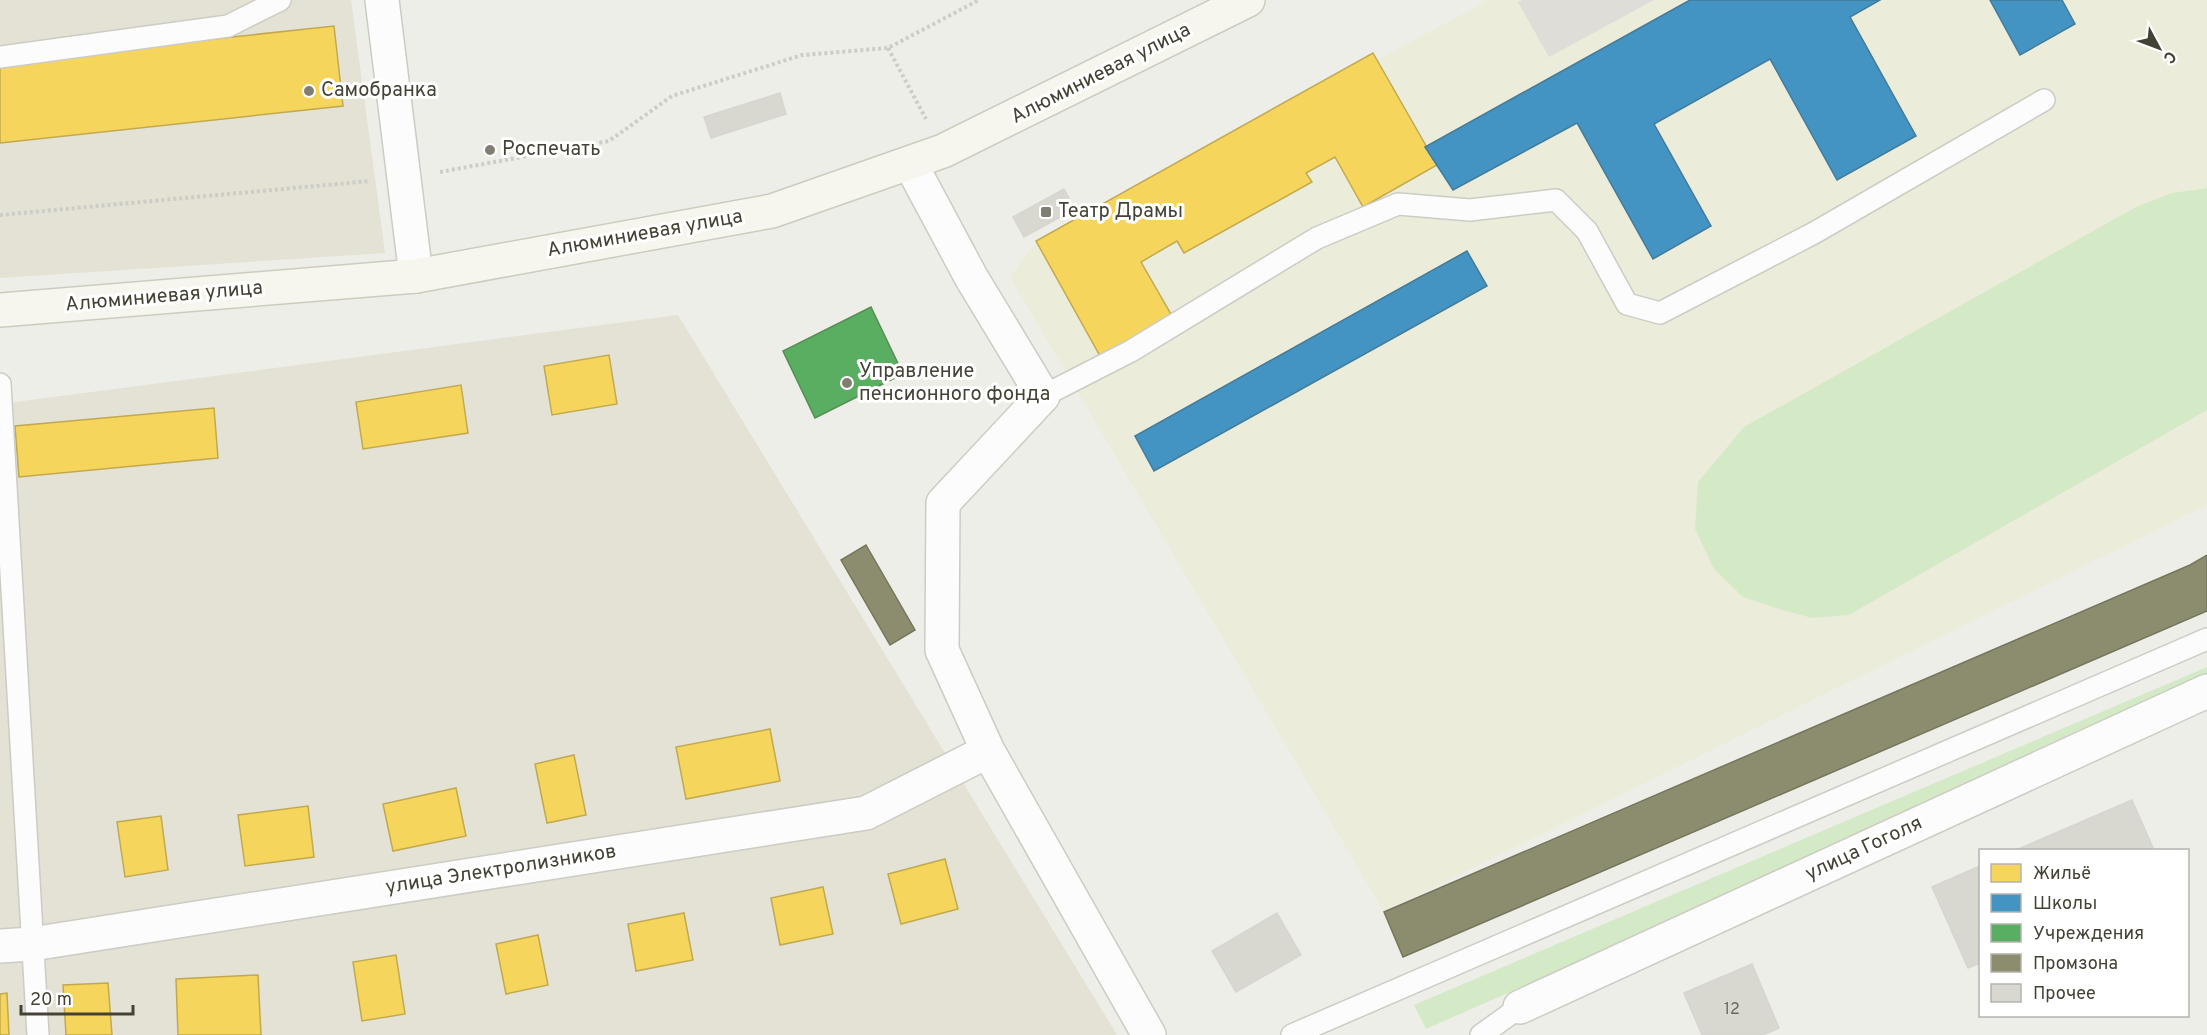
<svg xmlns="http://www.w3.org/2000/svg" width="2207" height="1035" font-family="Overpass,sans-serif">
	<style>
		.residential { fill: #e3e2d5 }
		.education { fill: #ececda }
		.green { fill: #d4eac7 }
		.parking { fill: #deddd8 }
		.homes { fill: #f6d55c; stroke: #c1a950; stroke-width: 1.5 }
		.schools { fill: #4393c3; stroke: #437b98; stroke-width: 1.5 }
		.public { fill: #5aae61; stroke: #538e54; stroke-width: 1.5 }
		.industry { fill: #8c8c6e; stroke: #76765d; stroke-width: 1.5 }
		.building { fill: #d8d7d0; stroke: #d6d6ce; stroke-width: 1.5 }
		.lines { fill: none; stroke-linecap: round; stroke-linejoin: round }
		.lane-casing { stroke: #ccccc5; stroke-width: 24 }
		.street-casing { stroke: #ccccc5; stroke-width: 36 }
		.secondary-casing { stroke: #ccccbe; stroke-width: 36 }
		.path { stroke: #cdccc6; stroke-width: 4; stroke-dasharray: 3 3; stroke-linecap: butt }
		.lane { stroke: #fcfcfc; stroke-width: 21 }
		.street { stroke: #fcfcfc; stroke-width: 33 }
		.secondary { stroke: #f6f6ee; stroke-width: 33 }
		.poi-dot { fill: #807e73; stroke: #fff; stroke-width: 2 }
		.labels { text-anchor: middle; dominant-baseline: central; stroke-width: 6; stroke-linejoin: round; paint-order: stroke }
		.number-label { font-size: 16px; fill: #6a685c }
		.street-label { font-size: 20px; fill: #444234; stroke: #fff }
		.poi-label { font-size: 20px; fill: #444234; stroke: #fff; text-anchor: start }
	</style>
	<rect width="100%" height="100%" fill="#eeeee8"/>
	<!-- residential -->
	<path class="residential" d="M0,0H351L385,253L0,278Z
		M678,315L1117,1035H0V404Z"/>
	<!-- education -->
	<path class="education" d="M1489,0H2207V505L1384,912L1010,277L1036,241Z"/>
	<!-- green -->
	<path class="green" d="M2207,188V410L1849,615L1812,618L1779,609L1743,597L1714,569L1695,529L1698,482L1744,427L2136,207L2172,193Z
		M2207,667V686L1426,1029L1414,1005Z"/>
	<!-- parking -->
	<path class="parking" d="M1522,0H1654L1549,57L1518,2Z"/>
	<!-- homes -->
	<path class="homes" d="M334,26L343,106L0,143V62Z
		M1373,53L1437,165L1363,207L1335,157L1306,173L1312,182L1184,253L1177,241L1141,262L1172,316L1100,356L1036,241Z
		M609,355L617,404L552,415L544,366Z
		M461,385L468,433L363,449L356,402Z
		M214,408L218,458L19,477L15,426Z
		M770,729L780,781L686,799L676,747Z
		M574,755L586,815L547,823L535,764Z
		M456,788L466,836L393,851L383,804Z
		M308,806L314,857L245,866L238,815Z
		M161,816L168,870L125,877L117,822Z
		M945,859L958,909L901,924L888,874Z
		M823,887L833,934L780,945L771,898Z
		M684,913L693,960L636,971L628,924Z
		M538,935L548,985L506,994L496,944Z
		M396,955L405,1014L362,1021L353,962Z
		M258,975L261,1035H178L176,979Z
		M108,983L112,1035H66L63,985Z
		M7,993L9,1035H0V994Z"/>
	<!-- schools -->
	<path class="schools" d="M1690,0H1880L1850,17L1916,136L1837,180L1770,59L1654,124L1711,226L1653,259L1577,123L1453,190L1425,147Z
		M1990,0H2062L2075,24L2020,55Z
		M1467,251L1487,286L1154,471L1135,436Z"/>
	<!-- public -->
	<path class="public" d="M871,307L903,374L815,418L783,351Z"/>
	<!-- industry -->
	<path class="industry" d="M866,545L915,630L890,645L841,560Z
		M2207,555V611L1403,957L1384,912L2190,565Z"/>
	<!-- building -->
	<path class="building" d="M780,93L786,114L711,138L704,117Z
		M1064,189L1075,209L1024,237L1013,217Z
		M2132,800L2154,850H2016Z
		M1980,866V963L1968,968L1932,887Z
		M1277,913L1301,955L1236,992L1212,951Z
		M1752,964L1779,1028L1763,1035H1702L1684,993Z"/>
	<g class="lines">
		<!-- lane casing -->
		<g class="lane-casing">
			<path id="lane" d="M0,57L228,26L280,0
				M0,384L38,1035
				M1043,396L1131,351L1317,238L1398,204L1470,210L1556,200L1587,231L1627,304L1660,313L1814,233L2044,100
				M1292,1035L2207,639
				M1481,1035L1520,1007"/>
		</g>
		<!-- street casing -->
		<g class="street-casing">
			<path id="street" d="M382,0L416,276
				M910,163L971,277L1043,396L943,503L942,650L988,751L1149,1035
				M0,946L32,944L866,813L988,751
				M1520,1007L2207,691"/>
		</g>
		<!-- secondary casing -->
		<g class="secondary-casing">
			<path id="secondary" d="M0,310L416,276L772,211L943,151L1248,0"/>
		</g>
		<!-- path -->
		<path class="path" d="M888,48L926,119
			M440,172L609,141L672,96L802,55L888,48L979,0
			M0,215L370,181"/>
		<!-- lane -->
		<use href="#lane" class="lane"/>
		<!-- street -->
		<use href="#street" class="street"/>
		<!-- secondary -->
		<use href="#secondary" class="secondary"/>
	</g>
	<!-- markers -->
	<g class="poi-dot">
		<circle cx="309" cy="91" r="6"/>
		<circle cx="490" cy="150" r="6"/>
		<rect x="1040" y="206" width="12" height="12" rx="3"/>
		<circle cx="847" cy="383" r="6"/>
	</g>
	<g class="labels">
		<!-- number labels -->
		<g class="number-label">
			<text x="1732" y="1010">12</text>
		</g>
		<!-- street labels -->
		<g class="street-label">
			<text transform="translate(1101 74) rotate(-27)">Алюминиевая улица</text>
			<text transform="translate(645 234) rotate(-10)">Алюминиевая улица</text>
			<text transform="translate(164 297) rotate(-5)">Алюминиевая улица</text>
			<text transform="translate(1864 849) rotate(-25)">улица Гоголя</text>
			<text transform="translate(501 870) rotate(-9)">улица Электролизников</text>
		</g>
		<!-- poi labels -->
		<g class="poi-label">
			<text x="321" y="91">Самобранка</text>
			<text x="502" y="150">Роспечать</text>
			<text x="1058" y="212">Театр Драмы</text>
			<text x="859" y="372">Управление<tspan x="859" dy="23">пенсионного фонда</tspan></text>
		</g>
	</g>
	<!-- legend -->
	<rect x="1979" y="849" width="210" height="168" fill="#ffffff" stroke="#b4b3ae" stroke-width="1.5"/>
	<rect x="1991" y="864" width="30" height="18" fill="#f6d55c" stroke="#b4b3ae" stroke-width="1.5"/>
	<text x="2033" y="879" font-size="18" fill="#444234">Жильё</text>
	<rect x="1991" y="894" width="30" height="18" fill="#4393c3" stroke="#b4b3ae" stroke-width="1.5"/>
	<text x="2033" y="909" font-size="18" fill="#444234">Школы</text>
	<rect x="1991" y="924" width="30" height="18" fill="#5aae61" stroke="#b4b3ae" stroke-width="1.5"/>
	<text x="2033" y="939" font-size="18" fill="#444234">Учреждения</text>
	<rect x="1991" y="954" width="30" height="18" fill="#8c8c6e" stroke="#b4b3ae" stroke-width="1.5"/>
	<text x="2033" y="969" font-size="18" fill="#444234">Промзона</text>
	<rect x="1991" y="984" width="30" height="18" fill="#d8d7d0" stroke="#b4b3ae" stroke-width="1.5"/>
	<text x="2033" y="999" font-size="18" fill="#444234">Прочее</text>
	<!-- north arrow -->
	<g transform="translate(2159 48) rotate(131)" stroke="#ffffff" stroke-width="4.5" paint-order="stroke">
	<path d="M0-4.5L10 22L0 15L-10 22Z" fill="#444234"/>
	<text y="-9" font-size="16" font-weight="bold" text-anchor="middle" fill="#444234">С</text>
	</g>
	<!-- scale -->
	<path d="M21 1005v9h112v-9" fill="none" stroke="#444234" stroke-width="3"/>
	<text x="30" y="1005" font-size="18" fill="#444234" stroke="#ffffff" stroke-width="4.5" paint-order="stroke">20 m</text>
</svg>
